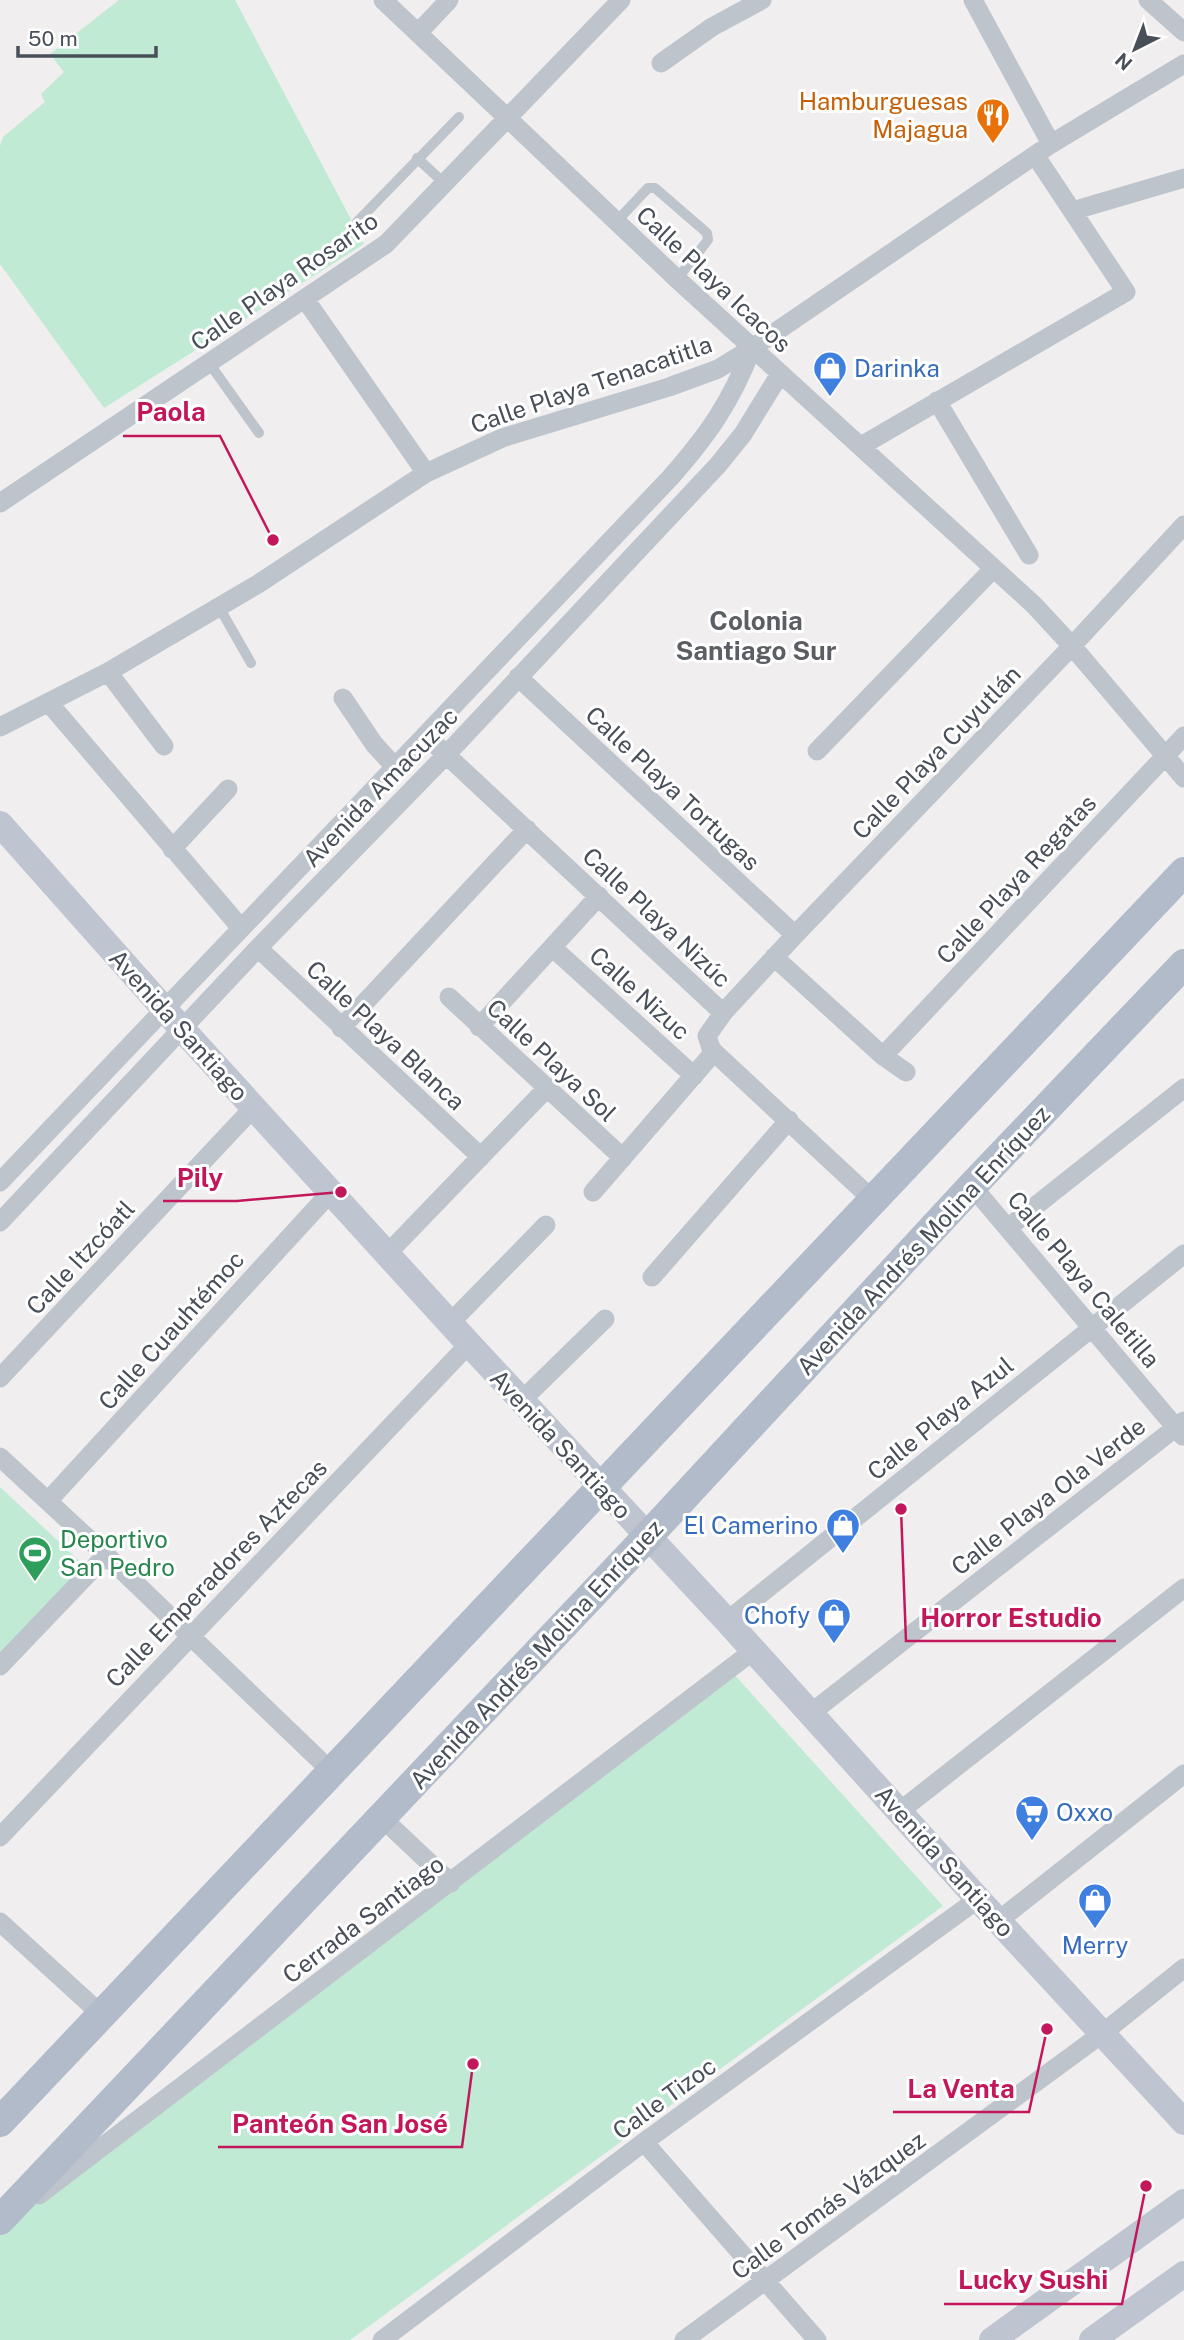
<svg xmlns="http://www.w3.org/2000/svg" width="1184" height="2340" font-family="'Public Sans',sans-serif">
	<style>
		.green { fill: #c1ead5 }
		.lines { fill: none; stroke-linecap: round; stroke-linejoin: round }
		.lane { stroke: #bec4cc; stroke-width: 10 }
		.street { stroke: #bec4cc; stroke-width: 19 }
		.secondary { stroke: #bec4d0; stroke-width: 26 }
		.primary { stroke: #b1bbca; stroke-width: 30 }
		.labels { text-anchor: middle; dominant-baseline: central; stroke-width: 6; stroke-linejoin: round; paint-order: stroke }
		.food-label { font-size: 24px; fill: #c56008; stroke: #fff; text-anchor: end }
		.street-label { font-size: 24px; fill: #484f59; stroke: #fff }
		.shop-label { font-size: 24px; fill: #366cbe; stroke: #fff; text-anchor: start }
		.leisure-label { font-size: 24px; fill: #27864d; stroke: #fff; text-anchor: start }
		.neighbourhood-label { font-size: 26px; font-weight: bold; fill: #5b5e62; stroke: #fff }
		.leader { fill: none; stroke: #c2185b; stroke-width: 2.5 }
		.callout-dot { fill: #c2185b; stroke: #fff; stroke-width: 2.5 }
		.callout-label { font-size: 26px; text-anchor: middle; font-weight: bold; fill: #c2185b; stroke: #fff; stroke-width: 6; stroke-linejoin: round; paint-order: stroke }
	</style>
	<rect width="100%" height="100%" fill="#f0eeee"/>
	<!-- green -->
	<path class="green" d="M119,0H235L364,244L104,408L0,264V146L3,137L45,102L41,94L64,72L50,54Z
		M0,1487L86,1567L0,1657Z
		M733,1673L943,1906L350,2340H0V2234L12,2222Z"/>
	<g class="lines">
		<!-- lane -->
		<path class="lane" d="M417,158L444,183
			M357,222L459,117
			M616,222L648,188H655L707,233L708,240L677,279
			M209,363L259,433
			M219,607L251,663"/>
		<!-- street -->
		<path class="street" d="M383,0L677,279L1034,605L1072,646L1184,778
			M973,0L1051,144
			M1148,0L1184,32
			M418,33L449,0
			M661,63L712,27L762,0
			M1072,211L1184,178
			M305,299L426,473
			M937,401L1029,555
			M861,446L1126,292L1035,155
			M0,503L386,244L621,0
			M108,672L164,746
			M518,677L795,935
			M343,698L374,744L395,767
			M49,703L241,928
			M0,727L108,672L258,584L426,473L502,438L669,387L718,369L752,348L1051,144L1184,64
			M425,735L723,1013
			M817,751L993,569
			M172,849L228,789
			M258,948L481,1157
			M553,948L694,1076
			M774,957L883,1056L906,1072
			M449,997L623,1158
			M479,1027L599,896
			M341,1028L527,829
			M883,1056L1184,736
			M0,1182L670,478C708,435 731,402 752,348
			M972,1186L1183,1436
			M593,1192L714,1052
			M873,1200L714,1052L711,1048L707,1036L723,1013L795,935L1072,646L1184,525
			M0,1222L258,948L446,755L718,465L743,434L780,374
			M1009,1227L1184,1088
			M387,1254L548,1087
			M652,1277L789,1120
			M450,1323L546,1225
			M0,1378L254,1107
			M521,1401L605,1319
			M0,1457L106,1555L332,1772
			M48,1501L331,1192
			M727,1621L1184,1254
			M0,1666L106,1555
			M811,1713L1184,1421
			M900,1811L1184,1588
			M382,1818L451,1883
			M0,1837L469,1344
			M998,1921L1184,1774
			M0,1922L102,2015
			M644,2142L817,2340
			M39,2195L753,1651
			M382,2340L644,2142L978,1899
			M684,2340L1103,2033L1184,1968"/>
		<!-- secondary -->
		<path class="secondary" d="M0,824L183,1030L469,1344L727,1621L978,1899L1184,2122
			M992,2340L1184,2202
			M1092,2340L1184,2274"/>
		<!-- primary -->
		<path class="primary" d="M0,2122L1184,872
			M0,2220L647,1537L972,1186L1184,964"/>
	</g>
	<!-- icons -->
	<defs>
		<g id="restaurant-pin" transform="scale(1.75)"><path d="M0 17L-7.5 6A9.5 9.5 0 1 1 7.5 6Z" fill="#e8710a" stroke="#fff"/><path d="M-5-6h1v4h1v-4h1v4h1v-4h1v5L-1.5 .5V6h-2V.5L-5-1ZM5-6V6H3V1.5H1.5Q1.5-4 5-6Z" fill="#fff"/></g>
		<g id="shop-pin" transform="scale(1.75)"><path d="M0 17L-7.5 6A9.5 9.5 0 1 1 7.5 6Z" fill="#3f7fe0" stroke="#fff"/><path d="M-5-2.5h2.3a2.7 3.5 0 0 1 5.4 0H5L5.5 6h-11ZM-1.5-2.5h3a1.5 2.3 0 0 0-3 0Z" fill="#fff"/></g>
		<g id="stadium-pin" transform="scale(1.75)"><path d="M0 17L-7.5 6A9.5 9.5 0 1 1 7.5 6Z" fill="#2e9e5b" stroke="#fff"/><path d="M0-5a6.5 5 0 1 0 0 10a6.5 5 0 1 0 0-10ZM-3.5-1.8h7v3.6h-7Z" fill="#fff"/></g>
		<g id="supermarket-pin" transform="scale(1.75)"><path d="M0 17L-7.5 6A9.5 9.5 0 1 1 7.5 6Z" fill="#3f7fe0" stroke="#fff"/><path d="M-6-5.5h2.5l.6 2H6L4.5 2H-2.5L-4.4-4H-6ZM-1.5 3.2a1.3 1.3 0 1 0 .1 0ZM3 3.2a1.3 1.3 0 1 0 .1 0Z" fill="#fff"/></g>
	</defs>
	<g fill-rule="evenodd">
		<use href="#restaurant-pin" x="993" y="115"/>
		<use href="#shop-pin" x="830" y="368"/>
		<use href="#shop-pin" x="843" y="1525"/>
		<use href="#stadium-pin" x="35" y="1553"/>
		<use href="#shop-pin" x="834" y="1615"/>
		<use href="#supermarket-pin" x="1032" y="1812"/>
		<use href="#shop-pin" x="1095" y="1900"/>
	</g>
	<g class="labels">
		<!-- food labels -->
		<g class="food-label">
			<text x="968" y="101">Hamburguesas<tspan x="968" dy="28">Majagua</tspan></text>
		</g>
		<!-- street labels -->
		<g class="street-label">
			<text transform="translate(714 279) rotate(43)">Calle Playa Icacos</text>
			<text transform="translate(284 281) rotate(-35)">Calle Playa Rosarito</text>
			<text transform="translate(591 384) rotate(-19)">Calle Playa Tenacatitla</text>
			<text transform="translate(936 752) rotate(-46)">Calle Playa Cuyutlán</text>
			<text transform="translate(380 787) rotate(-46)">Avenida Amacuzac</text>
			<text transform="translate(673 788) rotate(43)">Calle Playa Tortugas</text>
			<text transform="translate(1016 879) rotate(-47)">Calle Playa Regatas</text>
			<text transform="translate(657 917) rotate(43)">Calle Playa Nizúc</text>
			<text transform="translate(640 993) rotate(42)">Calle Nizuc</text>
			<text transform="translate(179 1025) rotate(48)">Avenida Santiago</text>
			<text transform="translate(386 1035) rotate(43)">Calle Playa Blanca</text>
			<text transform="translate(552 1060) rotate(43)">Calle Playa Sol</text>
			<text transform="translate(923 1240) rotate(-47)">Avenida Andrés Molina Enríquez</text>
			<text transform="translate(80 1257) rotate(-47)">Calle Itzcóatl</text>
			<text transform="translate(1084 1279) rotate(50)">Calle Playa Caletilla</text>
			<text transform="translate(171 1330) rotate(-48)">Calle Cuauhtémoc</text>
			<text transform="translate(940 1418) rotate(-39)">Calle Playa Azul</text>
			<text transform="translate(561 1444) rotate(47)">Avenida Santiago</text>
			<text transform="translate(1048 1496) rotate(-38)">Calle Playa Ola Verde</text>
			<text transform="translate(216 1573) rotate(-46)">Calle Emperadores Aztecas</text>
			<text transform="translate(536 1654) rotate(-47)">Avenida Andrés Molina Enríquez</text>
			<text transform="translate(945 1861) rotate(48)">Avenida Santiago</text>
			<text transform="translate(363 1919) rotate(-37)">Cerrada Santiago</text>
			<text transform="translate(664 2098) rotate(-36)">Calle Tizoc</text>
			<text transform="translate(828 2205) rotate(-36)">Calle Tomás Vázquez</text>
		</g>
		<!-- shop labels -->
		<g class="shop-label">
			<text x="854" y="368">Darinka</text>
			<text x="818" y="1525" text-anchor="end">El Camerino</text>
			<text x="810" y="1615" text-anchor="end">Chofy</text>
			<text x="1056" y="1812">Oxxo</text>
			<text x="1095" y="1945" text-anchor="middle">Merry</text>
		</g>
		<!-- leisure labels -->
		<g class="leisure-label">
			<text x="60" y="1539">Deportivo<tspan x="60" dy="28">San Pedro</tspan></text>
		</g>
		<!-- neighbourhood labels -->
		<g class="neighbourhood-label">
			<text x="756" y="620">Colonia<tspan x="756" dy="30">Santiago Sur</tspan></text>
		</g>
	</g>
	<!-- callouts -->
	<path class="leader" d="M273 540L220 436H123M341 1192L237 1201H163M901 1509L906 1641H1116M1047 2029L1029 2112H893M473 2064L462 2147H218M1146 2186L1122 2304H944"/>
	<g class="callout-dot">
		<circle cx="273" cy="540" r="7"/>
		<circle cx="341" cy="1192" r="7"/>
		<circle cx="901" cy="1509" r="7"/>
		<circle cx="1047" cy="2029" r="7"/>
		<circle cx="473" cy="2064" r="7"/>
		<circle cx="1146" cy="2186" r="7"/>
	</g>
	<g class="callout-label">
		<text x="171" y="421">Paola</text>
		<text x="200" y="1187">Pily</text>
		<text x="1011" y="1627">Horror Estudio</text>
		<text x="961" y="2098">La Venta</text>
		<text x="340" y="2133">Panteón San José</text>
		<text x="1033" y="2289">Lucky Sushi</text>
	</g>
	<!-- north arrow -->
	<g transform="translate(1135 49) rotate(222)" stroke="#ffffff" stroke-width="5" paint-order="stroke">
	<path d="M0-5L12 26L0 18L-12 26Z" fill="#484f59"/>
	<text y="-10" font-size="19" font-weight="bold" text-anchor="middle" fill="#484f59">N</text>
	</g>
	<!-- scale -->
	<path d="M18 46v10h138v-10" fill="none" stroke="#484f59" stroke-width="3.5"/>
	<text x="28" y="46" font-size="21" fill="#484f59" stroke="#ffffff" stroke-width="5" paint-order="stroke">50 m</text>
</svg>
